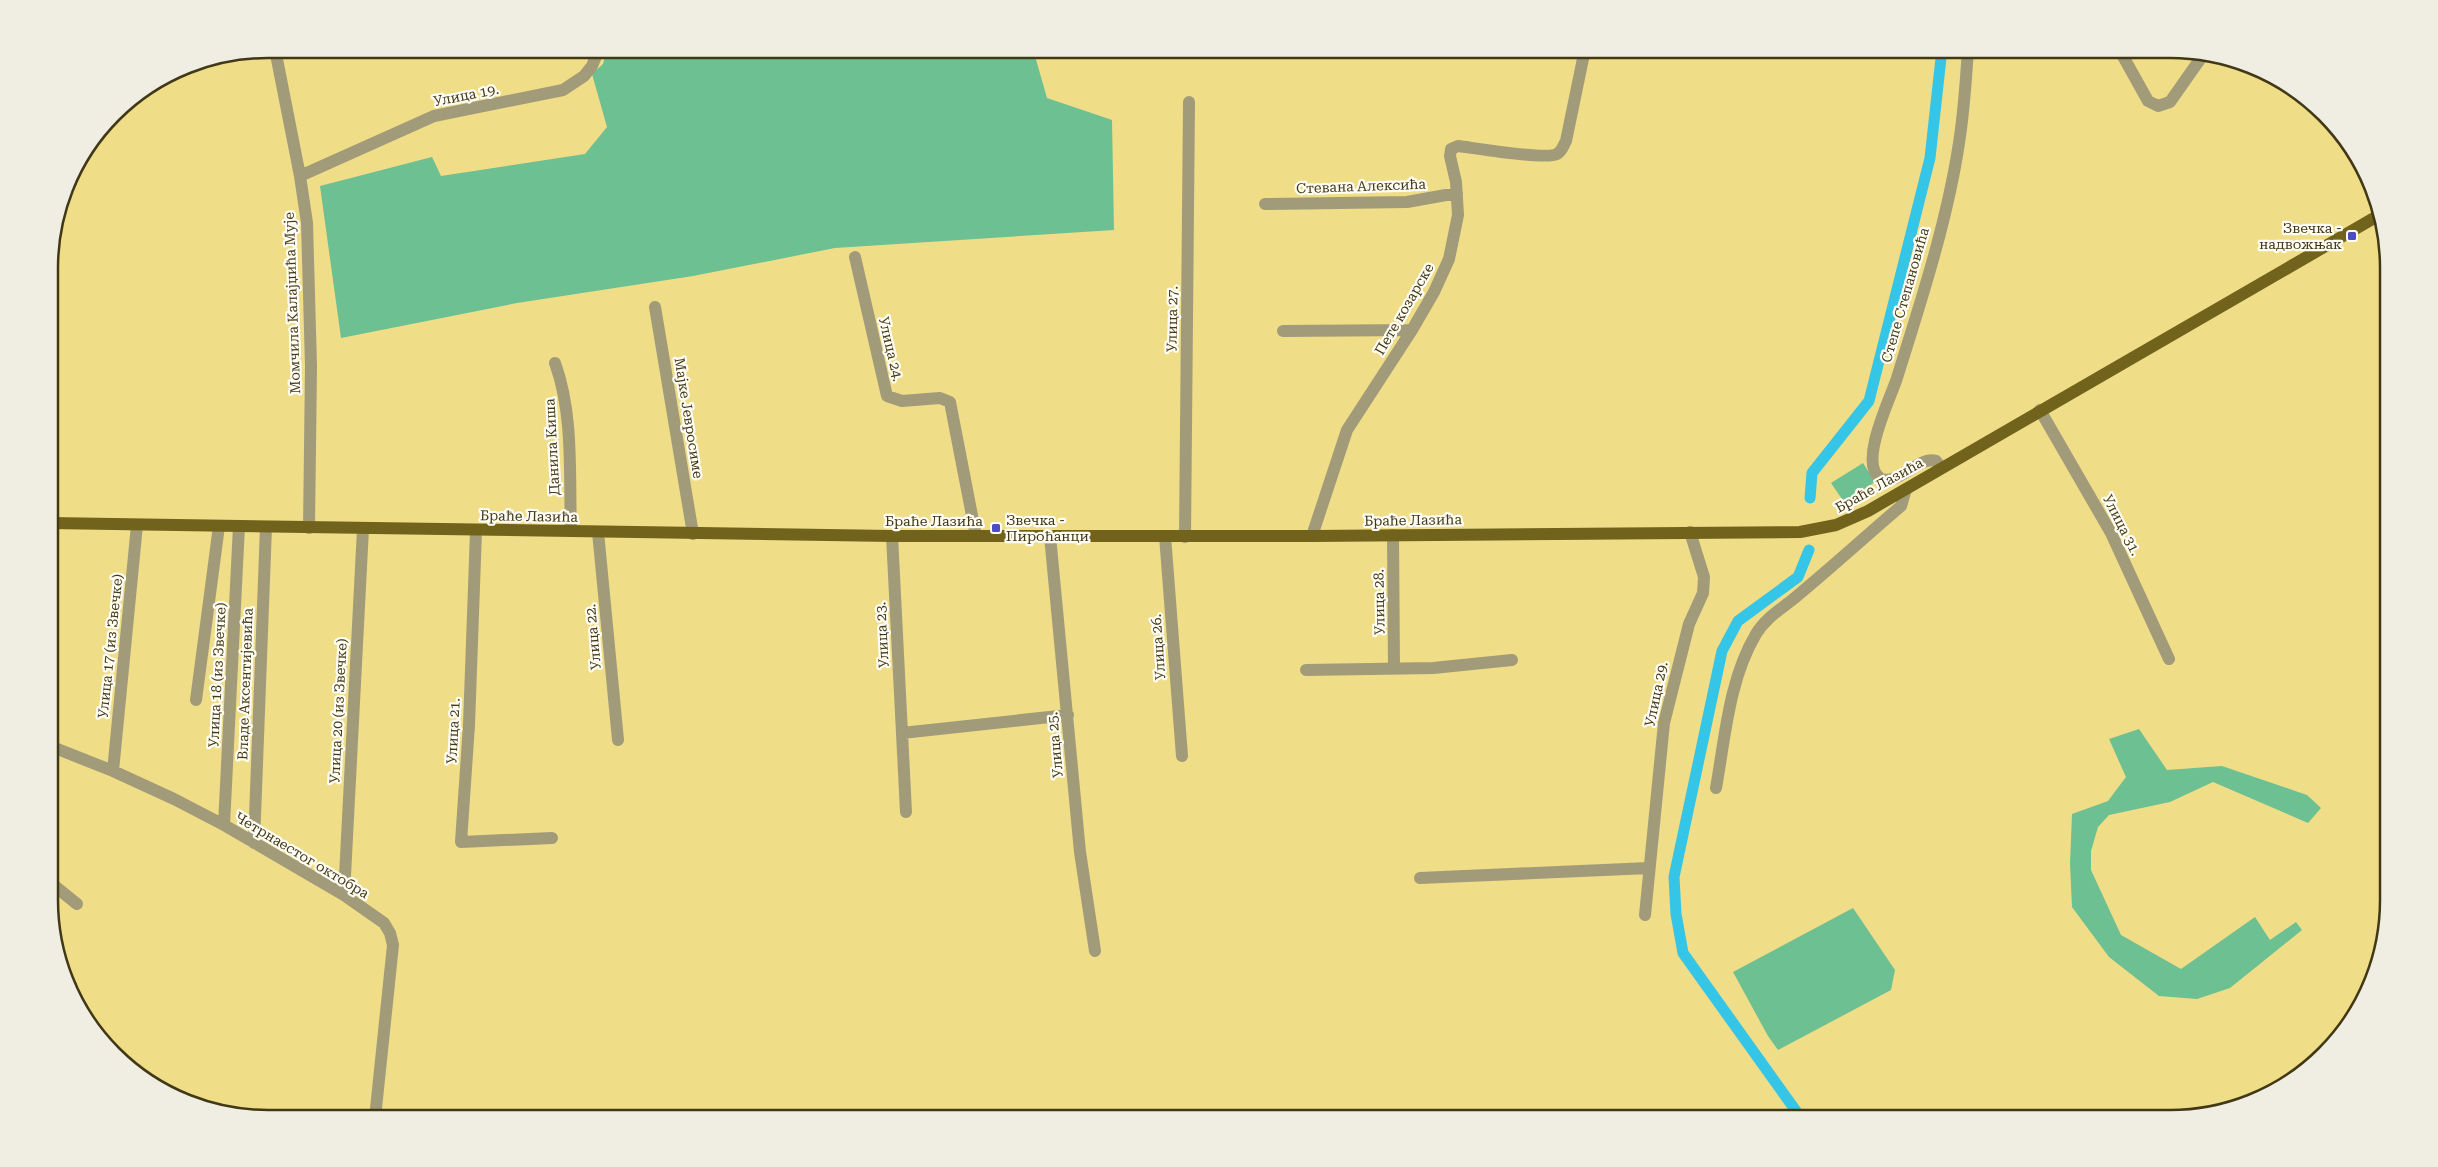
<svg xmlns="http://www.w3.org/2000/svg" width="2438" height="1167" font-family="'Roboto Serif',serif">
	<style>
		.green { fill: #6cc091 }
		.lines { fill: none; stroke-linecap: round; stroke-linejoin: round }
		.canal { stroke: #35c5e7; stroke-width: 11 }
		.minor { stroke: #a29b79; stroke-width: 12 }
		.primary { stroke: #71631b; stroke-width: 12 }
		.poi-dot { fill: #4d4dc3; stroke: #fffdf5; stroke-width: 2 }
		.labels { text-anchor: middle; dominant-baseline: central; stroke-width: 4.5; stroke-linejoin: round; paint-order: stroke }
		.street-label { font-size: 14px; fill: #413916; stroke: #fffdf5 }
		.poi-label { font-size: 14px; fill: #413916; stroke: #fffdf5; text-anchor: end }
		.rim { fill: none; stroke: #413916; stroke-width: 2.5 }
	</style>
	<rect width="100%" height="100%" fill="#efdd88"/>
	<!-- green -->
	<path class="green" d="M607,49H1033L1047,98L1112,120L1114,230L835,248L693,276L517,303L341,338L320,186L432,157L441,176L585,154L607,127L592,74L603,64Z
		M1863,463L1875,482L1844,502L1831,483Z
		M2139,729L2167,770L2222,766L2307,795L2321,808L2308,823L2213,782L2170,802L2109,815L2098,827L2091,851V870L2121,935L2181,969L2255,917L2270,940L2296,922L2302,930L2230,988L2197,999L2159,996L2109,957L2072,907L2070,864L2072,814L2108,801L2126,777L2109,739Z
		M1853,908L1895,970L1891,990L1778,1050L1768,1036L1733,972Z"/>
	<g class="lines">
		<!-- canal -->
		<path class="canal" d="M1810,498L1812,473L1869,401L1930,158L1942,49
			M1801,1118L1683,953L1676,914L1674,877L1722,651L1738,621L1798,577L1809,550"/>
		<!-- minor -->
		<path class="minor" d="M275,49L300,176L307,223L311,366L309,528
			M2119,49L2148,101L2158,106L2170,102L2203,55
			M300,176L434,116L563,90L584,76L592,66L599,49
			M1265,204L1407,202L1457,193
			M855,257L887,396L902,401L940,398L950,402L976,536
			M655,307L693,534
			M1283,331L1412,330
			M555,363C574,415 569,476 571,531
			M2040,410L2111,533L2169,659
			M1941,467L1936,461C1919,455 1896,488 1880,478C1858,463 1891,397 1897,378C1921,301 1947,222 1959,143C1964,112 1966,80 1968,49
			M476,531L469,725L461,842L552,838
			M598,532L618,740
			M1393,535L1394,669
			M892,536L906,812
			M1050,536L1080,852L1095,951
			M1165,536L1182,756
			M1312,536L1347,430L1412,330L1434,292L1449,259L1458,215L1456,182L1450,156L1451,149L1458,146C1475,148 1546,160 1557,154C1562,151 1563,146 1566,141L1585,49
			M1185,537L1189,102
			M1306,670L1433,668L1512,660
			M196,700L219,526
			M902,733L1068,715
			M50,746L113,771L174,799L224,825L344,895L384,923L390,933L393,945L375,1118
			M113,771L137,525
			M1716,788C1725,738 1729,679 1756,634C1766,617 1783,608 1797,596C1832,567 1866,536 1901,506L1906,489
			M224,825L239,526
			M254,843L266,527
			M1420,878L1649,868
			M51,883L77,904
			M344,895L363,529
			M1645,915L1664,723L1689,624L1703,593L1704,577L1690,532"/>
		<!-- primary -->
		<path class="primary" d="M50,523L892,536H1312L1800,532L1836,525L1868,511L2381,214"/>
	</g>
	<!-- markers -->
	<g class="poi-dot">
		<rect x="2347" y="231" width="10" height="10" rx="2.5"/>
		<rect x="991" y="523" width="10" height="10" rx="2.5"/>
	</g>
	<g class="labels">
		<!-- street labels -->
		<g class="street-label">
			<text transform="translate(466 95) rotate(-11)">Улица 19.</text>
			<text transform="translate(1361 186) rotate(-2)">Стевана Алексића</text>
			<text transform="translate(1905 295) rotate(-74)">Степе Степановића</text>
			<text transform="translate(292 303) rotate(-92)">Момчила Калајџића Мује</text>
			<text transform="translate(1404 309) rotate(-60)">Пете козарске</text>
			<text transform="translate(1172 319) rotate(-89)">Улица 27.</text>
			<text transform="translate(891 349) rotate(77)">Улица 24.</text>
			<text transform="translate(689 418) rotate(81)">Мајке Јевросиме</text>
			<text transform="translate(552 447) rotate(-93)">Данила Киша</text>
			<text transform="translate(1879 485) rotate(-29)">Браће Лазића</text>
			<text transform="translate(529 516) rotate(1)">Браће Лазића</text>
			<text transform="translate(1413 520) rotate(-1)">Браће Лазића</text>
			<text x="934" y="521">Браће Лазића</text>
			<text transform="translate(2122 525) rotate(63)">Улица 31.</text>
			<text transform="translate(1379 602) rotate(-91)">Улица 28.</text>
			<text transform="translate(882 635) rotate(-93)">Улица 23.</text>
			<text transform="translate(593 637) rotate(-95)">Улица 22.</text>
			<text transform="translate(110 646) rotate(-84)">Улица 17 (из Звечке)</text>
			<text transform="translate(1158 647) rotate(-94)">Улица 26.</text>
			<text transform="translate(217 675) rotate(-87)">Улица 18 (из Звечке)</text>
			<text transform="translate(245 684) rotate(-88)">Владе Аксентијевића</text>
			<text transform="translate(1656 694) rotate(-78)">Улица 29.</text>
			<text transform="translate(338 711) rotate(-87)">Улица 20 (из Звечке)</text>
			<text transform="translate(453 731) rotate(-87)">Улица 21.</text>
			<text transform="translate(1055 745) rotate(-95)">Улица 25.</text>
			<text transform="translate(302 855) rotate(31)">Четрнаестог октобра</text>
		</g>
		<!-- poi labels -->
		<g class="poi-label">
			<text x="2342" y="228">Звечка -<tspan x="2342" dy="16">надвожњак</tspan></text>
			<text x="1006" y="520" text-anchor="start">Звечка -<tspan x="1006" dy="16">Пироћанци</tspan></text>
		</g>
	</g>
	<!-- crop -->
	<path d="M0 0H2438V1167H0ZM268 58H2170A210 210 0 0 1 2380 268V900A210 210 0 0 1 2170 1110H268A210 210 0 0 1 58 900V268A210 210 0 0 1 268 58Z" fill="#f0ede3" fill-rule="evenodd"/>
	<path class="rim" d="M268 58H2170A210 210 0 0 1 2380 268V900A210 210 0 0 1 2170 1110H268A210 210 0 0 1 58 900V268A210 210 0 0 1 268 58Z"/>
</svg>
